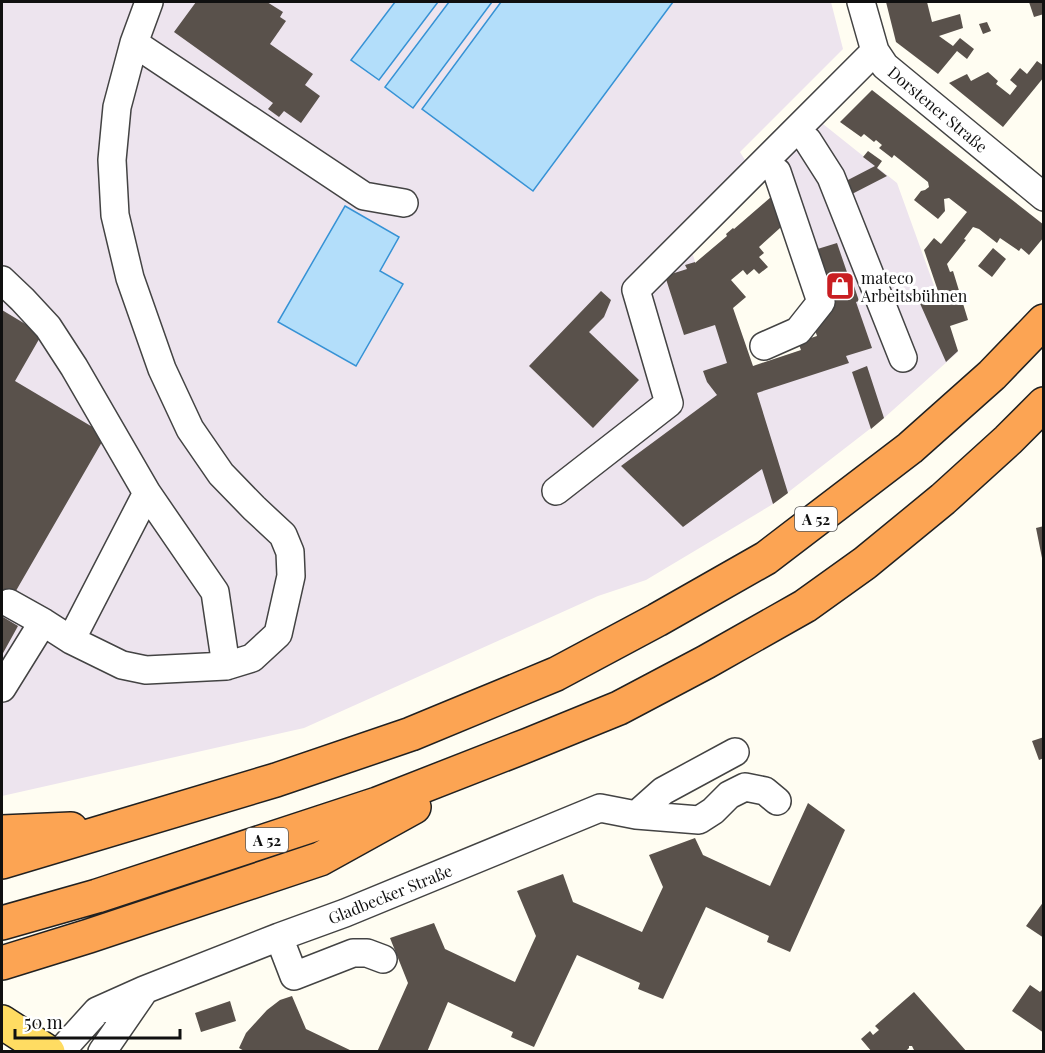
<svg xmlns="http://www.w3.org/2000/svg" width="1045" height="1053" font-family="'Playfair Display',serif">
	<style>
		.industrial { fill: #ede4ee }
		.water { fill: #b3defa; stroke: #3692d5; stroke-width: 1.5 }
		.building { fill: #59514b }
		.lines { fill: none; stroke-linecap: round; stroke-linejoin: round }
		.minor-casing { stroke: #434343; stroke-width: 30 }
		.major-casing { stroke: #212121; stroke-width: 36 }
		.highway-casing { stroke: #212121; stroke-width: 36 }
		.minor { stroke: #fff; stroke-width: 27 }
		.major { stroke: #ffdc62; stroke-width: 33 }
		.highway { stroke: #fca453; stroke-width: 33 }
		.labels { text-anchor: middle; dominant-baseline: central; stroke-width: 6; stroke-linejoin: round; paint-order: stroke }
		.shield { fill: #fff; stroke: #585858; stroke-width: 1.5 }
		.shield-label { font-size: 15px; font-weight: bold; fill: #101010 }
		.street-label { font-size: 16px; fill: #101010; stroke: #fff }
		.poi-label { font-size: 16px; fill: #101010; stroke: #fff; text-anchor: start }
	</style>
	<rect width="100%" height="100%" fill="#fffdf2"/>
	<!-- industrial -->
	<path class="industrial" d="M2,2H831L843,49L740,152L758,181L691,249L734,383L846,355L781,157L818,120L897,183L958,352L884,418L773,504L646,580L598,596L304,728L2,796Z"/>
	<!-- water -->
	<path class="water" d="M395,2H438L379,80L351,60Z
		M449,2H492L413,108L385,87Z
		M501,2H673L533,191L422,109Z
		M345,206L399,237L380,271L403,284L356,366L278,322Z"/>
	<!-- building -->
	<path class="building" d="M196,2H267L283,12L280,17L286,21L270,44L313,74L305,85L320,96L301,123L284,111L279,117L268,109L273,103L174,32Z
		M886,2H927L932,22L960,14L963,28L939,36L953,46L960,38L974,49L967,59L957,51L938,74L896,42Z
		M1029,2H1044V14L1034,17Z
		M987,22L991,31L983,34L979,24Z
		M1037,61L1044,66V77L1003,127L949,83L967,74L971,81L988,72L998,81L996,84L1010,95L1017,86L1010,80L1020,68L1027,74Z
		M872,90L1044,225V237L1029,255L1021,248L1019,251L1000,238L997,243L979,229L973,227L964,239L966,240L947,264L950,272L953,271L968,320L950,326L958,351L946,362L918,299L938,291L924,250L934,238L941,244L967,212L949,198L944,199L945,211L938,219L914,200L921,191L925,190L929,187L928,182L894,155L892,158L879,148L882,145L876,140L874,142L864,134L861,137L840,122Z
		M868,151L882,161L877,168L887,176L852,194L846,181L875,166L863,157Z
		M771,197L790,219L759,247L764,253L759,257L768,267L759,274L754,269L747,275L743,270L731,280L746,297L733,308L753,366L801,350L798,342L817,336L811,318L832,312L811,251L837,243L850,281L852,280L859,301L856,302L872,348L846,356L849,363L757,393L788,493L773,504L762,469L683,527L621,466L717,395L707,382L703,371L727,363L715,325L684,335L665,276L687,269L685,265L695,262V263L727,236L726,234L733,228L734,229Z
		M993,248L1006,259L992,277L978,266Z
		M601,291L611,300L604,317L589,332L639,380L593,428L529,366Z
		M2,310L42,334L15,381L106,435L2,615Z
		M867,366L884,418L871,429L852,372Z
		M1044,526V558H1042L1036,528Z
		M3,617L18,626L2,655V619Z
		M1044,737V758L1039,760L1032,741Z
		M808,803L845,830L790,952L767,942L769,936L706,907L663,999L638,989L640,983L577,955L534,1047L511,1037L513,1032L448,1002L427,1052H377L408,983L390,938L434,923L445,949L515,982L536,936L517,891L563,874L573,902L642,932L663,887L649,855L695,838L703,855L770,886Z
		M1044,901V938L1026,926Z
		M1030,985L1040,992L1044,988V1033L1012,1011Z
		M914,992L967,1052H915L912,1046H909V1048L905,1052H872L861,1039L870,1031L873,1035L879,1030L875,1026Z
		M292,996L306,1029L354,1052H246L239,1048L246,1033L267,1010L280,1000Z
		M230,1001L236,1021L201,1032L195,1013Z"/>
	<g class="lines">
		<!-- minor casing -->
		<g class="minor-casing">
			<path id="minor" d="M861,2L875,51L885,66L1044,197
				M134,43L364,196L404,203
				M808,141L831,177L903,358
				M2,280L22,299L48,327L74,367L147,493L71,640
				M764,346L798,331L821,302L777,172
				M556,491L669,403L636,290L875,51
				M147,493L215,592L226,666
				M9,603L43,622L71,640L122,665L146,670L226,666L252,658L278,634L291,576L290,552L283,535L254,508L221,474L190,429L162,369L130,278L115,215L112,160L117,107L134,43L149,2
				M2,688L43,622
				M636,815L663,791L735,752
				M279,937L294,976L353,953H367L383,959
				M60,1052L97,1011L144,990L279,937L345,913L600,808L636,815L699,820L713,811L729,795L745,787L765,791L777,801
				M102,1052L144,991"/>
		</g>
		<!-- major casing -->
		<g class="major-casing">
			<path id="major" d="M2,1022L48,1052"/>
		</g>
		<!-- highway casing -->
		<g class="highway-casing">
			<path id="highway" d="M2,832L71,829
				M2,862L276,780L411,734L556,674L657,620L766,558L910,448L992,375L1044,321
				M2,923L97,896L377,804L528,745L619,708L706,662L805,606L865,563L943,499L1008,440L1044,404
				M2,963L89,936L320,859L414,807"/>
		</g>
		<!-- minor -->
		<use href="#minor" class="minor"/>
		<!-- major -->
		<use href="#major" class="major"/>
		<!-- highway -->
		<use href="#highway" class="highway"/>
	</g>
	<!-- icons -->
	<defs>
		<g id="shop-square" transform="scale(1.5)"><rect x="-9" y="-9" width="18" height="18" rx="4" fill="#c91e22" stroke="#fff"/><path d="M-5-2.5h2.3a2.7 3.5 0 0 1 5.4 0H5L5.5 6h-11ZM-1.5-2.5h3a1.5 2.3 0 0 0-3 0Z" fill="#fff"/></g>
	</defs>
	<g fill-rule="evenodd">
		<use href="#shop-square" x="840" y="286"/>
	</g>
	<g class="labels">
		<!-- shield labels -->
		<g class="shield">
			<rect x="795" y="507" width="42" height="24" rx="4.5"/>
			<rect x="246" y="828" width="42" height="24" rx="4.5"/>
		</g>
		<g class="shield-label">
			<text x="816" y="519">A 52</text>
			<text x="267" y="840">A 52</text>
		</g>
		<!-- street labels -->
		<g class="street-label">
			<text transform="translate(938 109) rotate(40)">Dorstener Straße</text>
			<text transform="translate(390 894) rotate(-22)">Gladbecker Straße</text>
		</g>
		<!-- poi labels -->
		<g class="poi-label">
			<text x="861" y="277">mateco<tspan x="861" dy="18">Arbeitsbühnen</tspan></text>
		</g>
	</g>
	<!-- border -->
	<rect width="1045" height="1053" fill="none" stroke="#101010" stroke-width="6"/>
	<!-- scale -->
	<path d="M15 1029v9h165v-9" fill="none" stroke="#101010" stroke-width="3"/>
	<text x="24" y="1029" font-size="18" fill="#101010" stroke="#ffffff" stroke-width="4.5" paint-order="stroke">50 m</text>
</svg>
